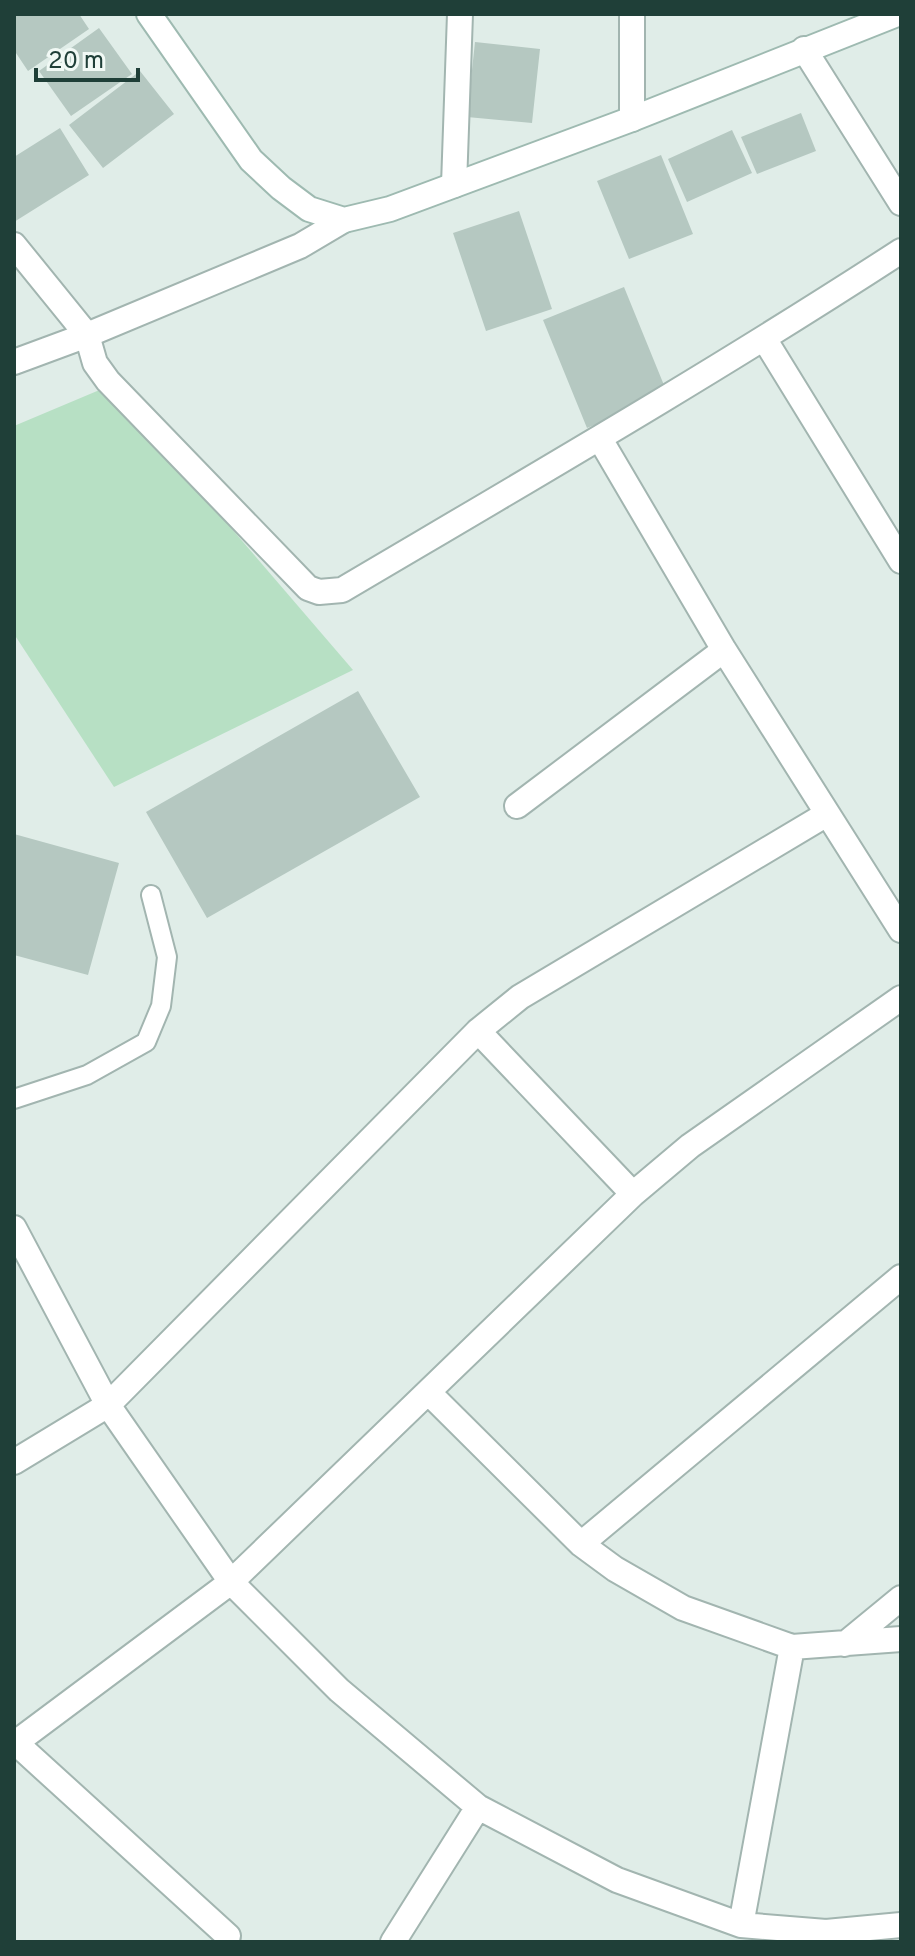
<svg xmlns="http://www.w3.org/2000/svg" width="915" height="1956" font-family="Overpass,sans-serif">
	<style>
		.green { fill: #b7e0c4 }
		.building { fill: #b5c8c1 }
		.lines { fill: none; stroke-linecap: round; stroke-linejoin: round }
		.lane-casing { stroke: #a2b5b0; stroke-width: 22 }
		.street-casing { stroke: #a2b5b0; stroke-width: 28 }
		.secondary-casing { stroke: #9ebab1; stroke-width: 28 }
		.lane { stroke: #fff; stroke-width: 18 }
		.street { stroke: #fff; stroke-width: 24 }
		.secondary { stroke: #fff; stroke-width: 24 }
	</style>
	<rect width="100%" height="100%" fill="#e0ede8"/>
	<!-- green -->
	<path class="green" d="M109,386L353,670L114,787L14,634V426Z"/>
	<!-- building -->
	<path class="building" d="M16,14H79L89,29L28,71L14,50V15Z
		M99,28L132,74L71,116L39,71Z
		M475,42L540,49L532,123L467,117Z
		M140,71L174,114L103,168L69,125Z
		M801,113L816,151L757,174L741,137Z
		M60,128L89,175L14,222V157Z
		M732,130L752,173L687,202L668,159Z
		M661,155L693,234L629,259L597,181Z
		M519,211L552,309L486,331L453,233Z
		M624,287L668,395L587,428L543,320Z
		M358,691L420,797L207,918L146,812Z
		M14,834L119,863L88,975L14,955Z"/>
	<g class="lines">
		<!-- lane casing -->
		<g class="lane-casing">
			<path id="lane" d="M14,1099L87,1075L146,1042L161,1006L167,957L151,895"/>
		</g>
		<!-- street casing -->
		<g class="street-casing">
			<path id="street" d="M632,14V119
				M804,49L901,203
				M454,185L460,14
				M14,245L87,335L95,363L108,381L308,588L319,592L342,590C530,479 718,370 901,251
				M765,340L901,561
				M14,362L87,335L300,246L344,220
				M600,439L724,650L901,930
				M517,806L724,650
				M478,1031L633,1194
				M14,1228L108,1405L231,1582L339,1690L478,1807L617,1880L741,1925L826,1932L901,1925
				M428,1392L581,1544L615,1569L683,1608L792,1647L901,1639
				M14,1462L108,1405L478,1031L520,997L827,814
				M581,1544L901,1277
				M845,1644L901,1598
				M16,1743L228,1936
				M14,1744L231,1582L633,1194L690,1146L901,998
				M741,1925L792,1647
				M393,1942L478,1807"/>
		</g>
		<!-- secondary casing -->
		<g class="secondary-casing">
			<path id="secondary" d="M149,14L251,160L281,188L309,209L344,220L390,209L632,119L897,14"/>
		</g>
		<!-- lane -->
		<use href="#lane" class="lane"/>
		<!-- street -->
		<use href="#street" class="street"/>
		<!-- secondary -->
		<use href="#secondary" class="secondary"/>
	</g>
	<!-- border -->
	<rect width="915" height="1956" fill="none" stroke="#1f3f38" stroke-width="32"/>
	<!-- scale -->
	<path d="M36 68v12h102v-12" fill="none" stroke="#1f3f38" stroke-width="4"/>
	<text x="48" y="68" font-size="24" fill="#1f3f38" stroke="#f1f9f5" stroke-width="6" paint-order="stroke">20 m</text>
</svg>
